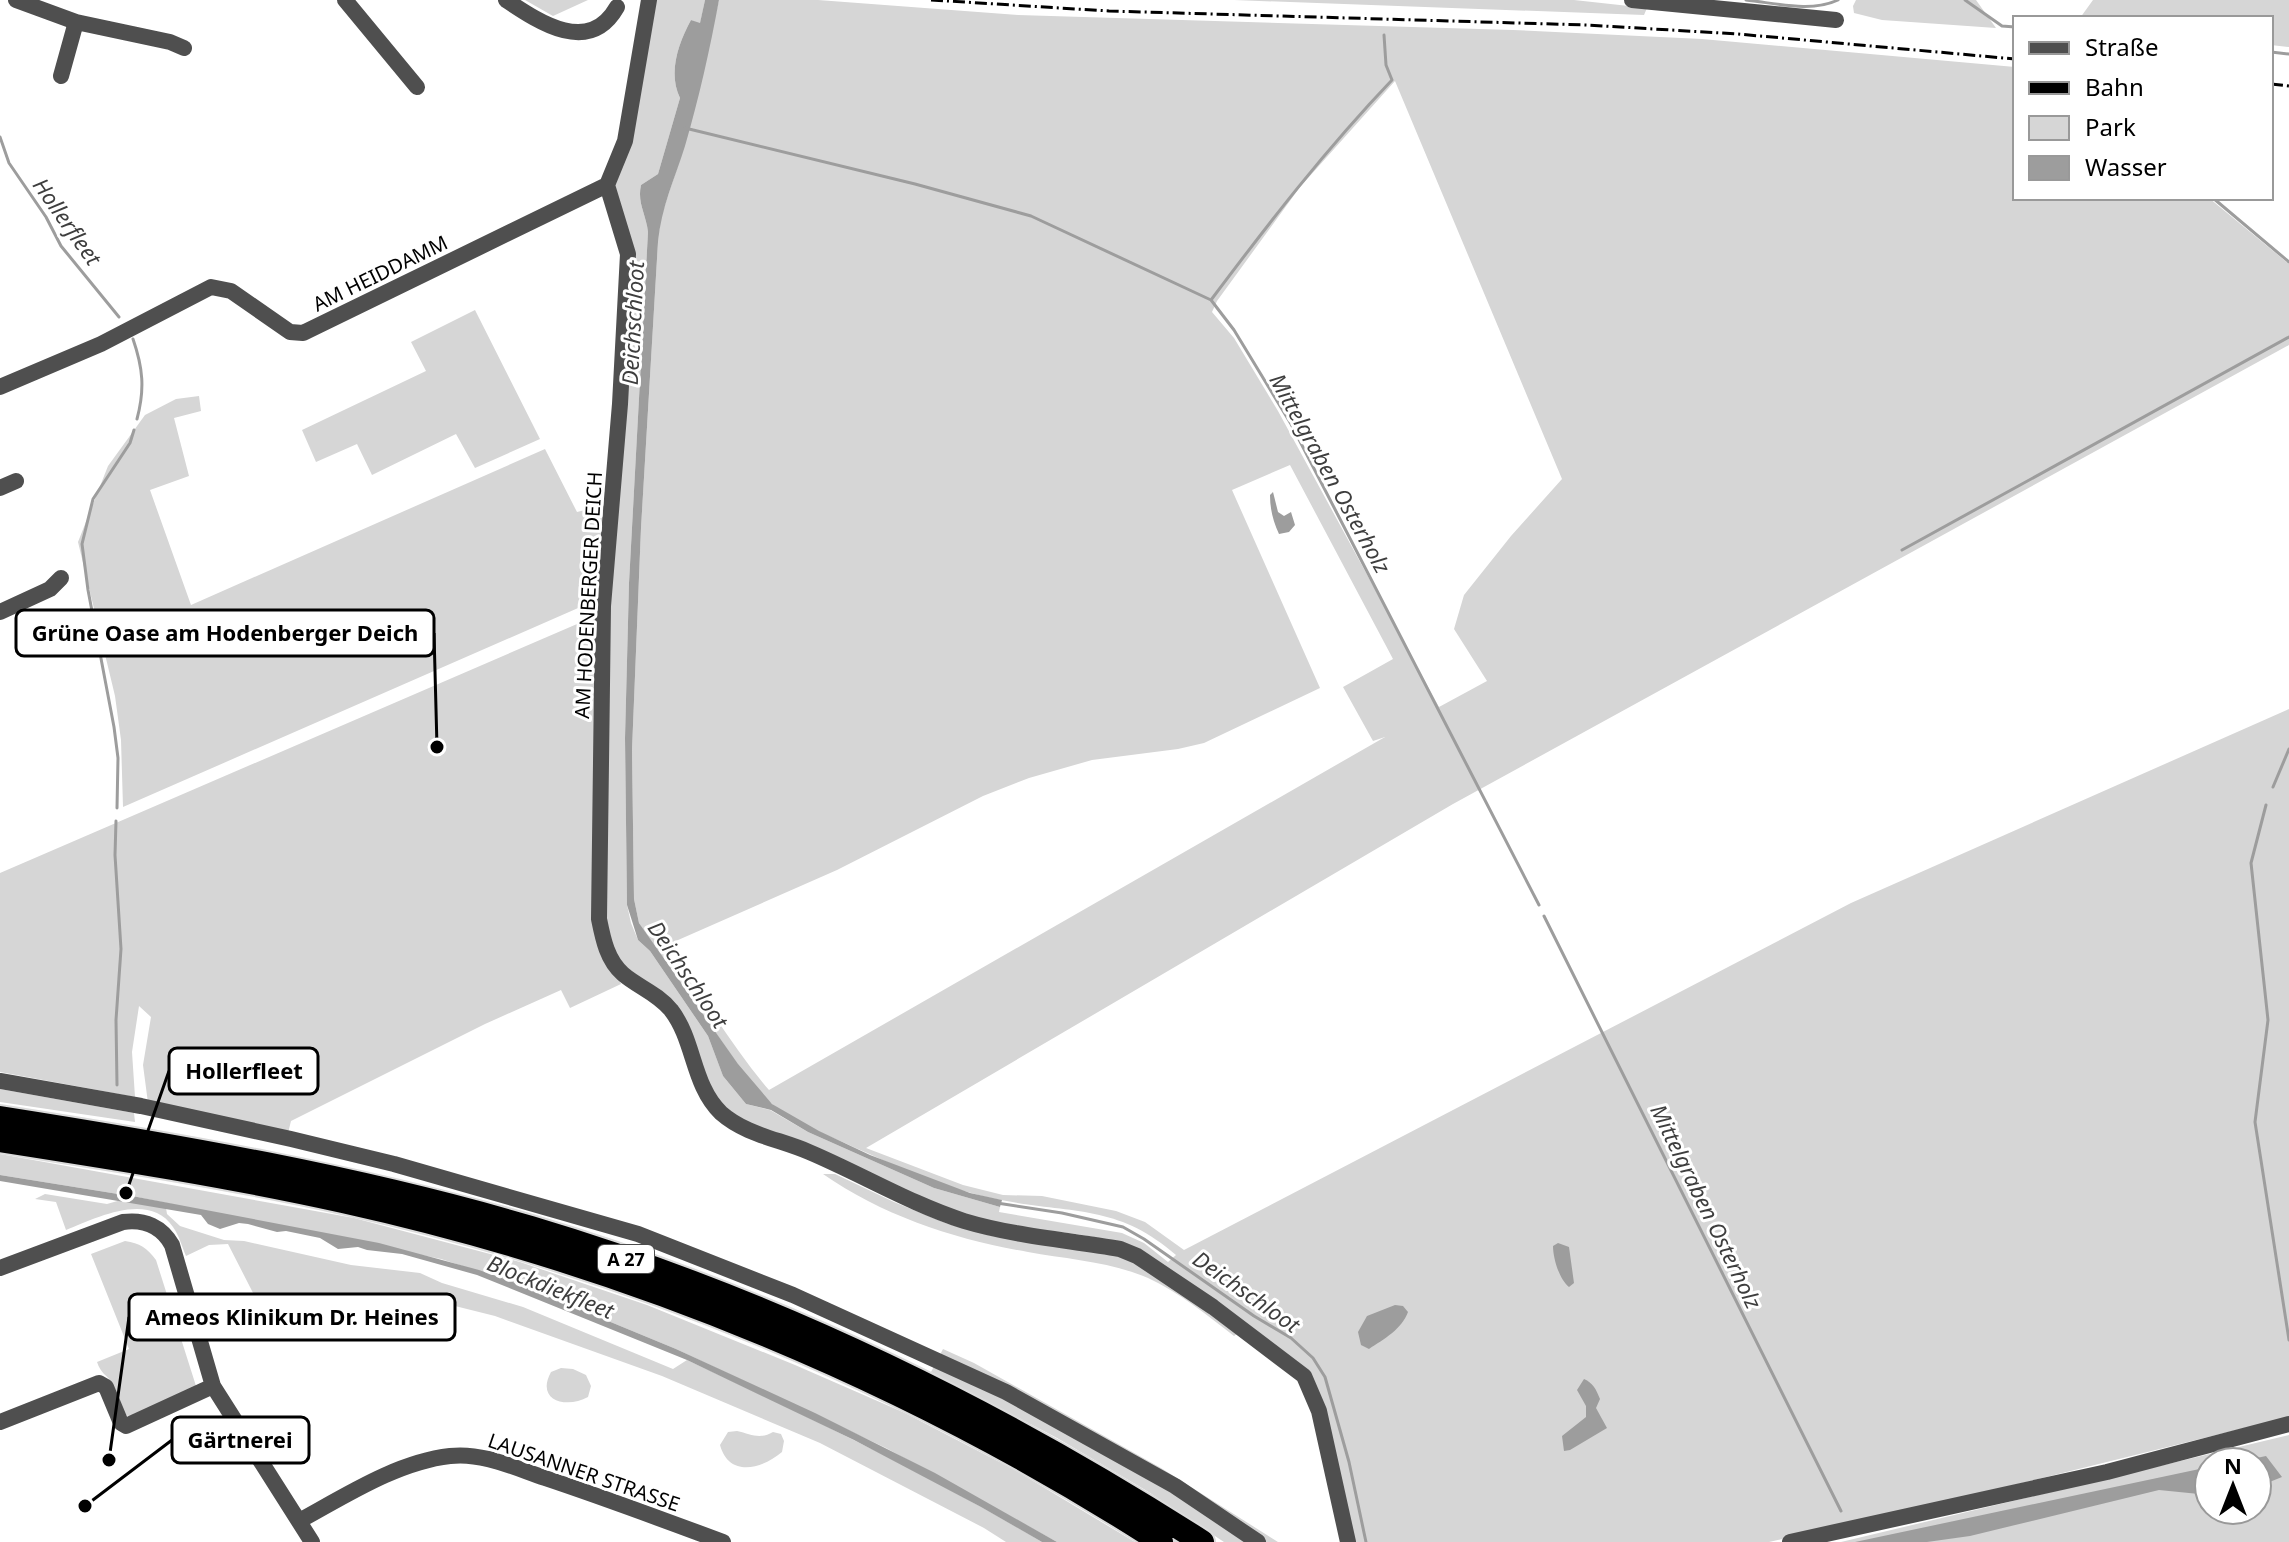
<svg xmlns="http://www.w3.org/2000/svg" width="2289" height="1542" font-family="'Noto Sans',sans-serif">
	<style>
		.green { fill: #d6d6d6; fill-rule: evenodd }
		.water { fill: #9d9d9d }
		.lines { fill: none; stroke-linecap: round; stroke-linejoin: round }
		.stream { stroke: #9d9d9d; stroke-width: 3 }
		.highway-casing { stroke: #dbdbdb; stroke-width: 28 }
		.minor { stroke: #4f4f4f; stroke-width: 16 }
		.highway { stroke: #000; stroke-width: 24 }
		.rail { stroke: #000; stroke-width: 3; stroke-dasharray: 12 4 2 4; stroke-linecap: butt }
		.labels { text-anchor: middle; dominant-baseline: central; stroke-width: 6; stroke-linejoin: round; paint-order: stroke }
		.shield { fill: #fff; stroke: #4c4c4c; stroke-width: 2 }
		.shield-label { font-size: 18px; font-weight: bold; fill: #000 }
		.street-label { font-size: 20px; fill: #000; stroke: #fff }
		.water-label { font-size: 22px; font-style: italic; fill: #3e3e3e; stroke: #fff }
		.leader { fill: none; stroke: #000; stroke-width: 3 }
		.callout-dot { fill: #000; stroke: #fff; stroke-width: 3 }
		.callout { fill: #fff; stroke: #000; stroke-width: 3 }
		.callout-label { font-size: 22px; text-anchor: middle; font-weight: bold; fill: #000 }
	</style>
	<rect width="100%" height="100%" fill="#fff"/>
	<!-- green -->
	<path class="green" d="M525,0H588L553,16Z
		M655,0H705L700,24L691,20C678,44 668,73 680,98L658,174L641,185C637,203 646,214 648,232L629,583L625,738L627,905L631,923L638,940L650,951L708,1036L723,1076L746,1104L770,1110L808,1132L934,1188L1000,1207L999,1212L1122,1233L1144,1243L1168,1262L1176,1255C1118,1204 1072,1214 1001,1200C948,1190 896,1166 847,1144C822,1133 794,1122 772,1104C750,1085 733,1057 716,1033C690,996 663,961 639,923L634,899L632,750L641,528L658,242L660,220L684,147L719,0H818L1018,15L1513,30L1702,39L2015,67V198H2209L2289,264V345L1453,804L866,1148L963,1185L1003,1195L1042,1196L1116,1211L1145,1222L1184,1250L1851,903L2289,709V1417L1933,1505L1769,1542H1355L1328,1425L1308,1373L1247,1327L1234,1336C1208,1316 1179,1292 1148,1278C1111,1262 1067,1259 1028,1252C957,1240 883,1216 823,1174H835L894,1202L948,1224L992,1236L1114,1252L1154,1273L1162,1267C1112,1225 1042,1236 982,1221C929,1208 880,1178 830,1156C793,1140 743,1135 717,1101C698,1078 697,1043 681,1017C653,972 617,983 603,921L608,615L633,256L615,197L614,180L631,144ZM1395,81L1562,479L1511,536L1464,595L1454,629L1487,681L1439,707L1278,411L1234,338L1212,312L1217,301L1300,187ZM1290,465L1393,659L1343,687L1373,741L1385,737L769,1090C729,1044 700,987 658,944H669L837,870L983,796L1029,778L1092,760L1178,749L1204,743L1320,688L1232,490Z
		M1234,0H1574L1647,8L1644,15Z
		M1856,0H1976L1996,28L1882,20L1854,13L1853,6Z
		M2093,0H2289V47L2271,45V18H2080Z
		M475,310L540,439L475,468L456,434L372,475L357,444L316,462L302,430L426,371L411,342Z
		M199,396L201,411L174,418L189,476L150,490L191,605L545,449L577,512L605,505L599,601L594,606L585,605L123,807L121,740L115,696L78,542L108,466L145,415L176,399Z
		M591,618L598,620L594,923L621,984L570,1008L561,990L485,1024L291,1121L288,1133L148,1103L143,1065L151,1017L139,1006L132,1052L135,1097L0,1072V873Z
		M0,1089L134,1113L135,1122L0,1102Z
		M0,1154L354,1218L520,1262L647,1305L795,1365L905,1413L1013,1469L1135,1542H1057L886,1448L676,1349L521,1285L441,1259L132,1196L123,1191L118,1194L0,1175Z
		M45,1194L107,1204L121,1200L166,1208L167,1214L180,1226L224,1240L244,1241L351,1265L420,1273L442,1283L523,1307L673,1369L687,1360C807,1416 927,1474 1042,1542H1006L984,1528L820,1443L662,1376L495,1316L435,1301L414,1300L336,1331L320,1300L270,1326L228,1244L209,1245L186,1256C182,1247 179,1235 173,1227C149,1191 96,1218 66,1230L56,1202L35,1199Z
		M125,1241C140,1243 147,1248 156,1260L196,1386L134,1417L124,1415C120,1405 118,1393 112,1383C106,1374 101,1374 97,1362L129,1349L91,1254Z
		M943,1349L974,1363L1161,1468L1278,1542H1224L1147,1491L1057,1438L931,1372Z
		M561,1368L573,1369L586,1375L591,1386L588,1397C567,1409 535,1401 551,1372Z
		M737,1431C751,1434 759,1440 773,1432L781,1434L784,1441L782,1452C762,1469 729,1478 720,1445L728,1432Z
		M2289,1435V1542H1841ZM2209,1462H2257V1510H2209Z"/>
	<!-- water -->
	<path class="water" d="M705,0H719C710,49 699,98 685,146C675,178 661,208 658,242L641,528L632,750L634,899L639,923L738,1064L772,1104L819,1131L870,1155L970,1193L1002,1200L1000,1207L934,1188L808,1132L771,1110L746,1104L723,1076L708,1036L650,951L638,940L627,905L625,738L629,583L648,232C646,214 637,203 641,185L658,174L680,98C668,73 678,44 691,20L700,23Z
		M1273,492L1278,512L1284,516L1291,512L1295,525L1289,532L1279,534C1273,521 1270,509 1270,495Z
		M0,1175L118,1194L123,1191L132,1196L379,1243L479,1270L521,1285L676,1349L815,1413L935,1473L1057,1542H1042L981,1507L854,1440L687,1360L477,1275L402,1254L367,1250L358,1247L338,1249L320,1238L286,1231L277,1232L248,1224L239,1223L220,1229L208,1224L201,1215L0,1181Z
		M1558,1243L1569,1247L1574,1283L1569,1287C1559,1279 1553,1258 1553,1246Z
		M1395,1305L1403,1306L1408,1312C1402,1329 1384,1339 1369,1349L1361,1345L1358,1332L1367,1316Z
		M1584,1379C1593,1383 1596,1389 1600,1399L1596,1408L1607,1428L1570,1450L1564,1451L1562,1436L1586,1417V1406L1577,1390Z
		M2266,1456L2282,1477L2257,1487V1462H2238Z
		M2209,1467V1495L2159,1490L1970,1536L1927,1542H1855Z"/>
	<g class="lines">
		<!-- stream -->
		<path class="stream" d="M1746,0C1775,3 1811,13 1838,0
			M1965,0L2002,26L2015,27
			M2271,52L2289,54
			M685,128L915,184L1031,216L1211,300L1234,330L1291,424L1539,905
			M0,137L9,163L46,217L61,246L119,317
			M2213,198L2289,262
			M1211,300C1268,224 1326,149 1392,80L1386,65L1384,35
			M133,339C143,368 145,389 137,419
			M1902,550L2289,337
			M2273,787L2289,749
			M2266,805L2251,863L2268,1020L2255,1122L2289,1340
			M117,808L118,758L114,727L88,590L82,544L93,499L130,443L134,430
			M116,821L115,855L121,949L116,1020L117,1085
			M1544,916L1841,1511
			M997,1203L1062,1213L1123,1227L1144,1239L1254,1316L1291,1338L1313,1358L1325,1377L1349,1462L1366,1542"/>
		<!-- highway casing -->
		<g class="highway-casing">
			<path id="highway" d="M0,1118C178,1146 358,1177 531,1228C769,1299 993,1408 1202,1542
				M0,1140C115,1158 230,1176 343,1201C632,1265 912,1381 1161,1542"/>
		</g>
		<!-- minor -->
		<path class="minor" d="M16,0L76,22L170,42L184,48
			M345,0L417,87
			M506,0C539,22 589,56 617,7
			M649,0L625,141L607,185L628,254L620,404L603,606L599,919C603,939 607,960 623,974C638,987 657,993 671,1010C695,1041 692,1085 721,1113C746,1135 779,1139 809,1152C861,1174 911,1204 964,1221C1014,1236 1068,1240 1120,1249L1137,1256L1213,1307L1304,1376L1319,1411L1348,1542
			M1632,0L1836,20
			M61,76L76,22
			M0,387L101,344L211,287L231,291L290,332L303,333L607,185
			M0,488L16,481
			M0,612L50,589L61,578
			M0,1081L141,1106L291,1139L394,1164L638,1234L793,1295L1006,1392L1175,1486L1258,1542
			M0,1268L123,1222C145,1219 162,1227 172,1245L213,1386L312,1542
			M0,1422L99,1383L106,1387L121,1423L126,1426L213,1386
			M299,1521C345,1496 397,1462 450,1456C482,1452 515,1468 545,1478C605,1498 664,1520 723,1542
			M1790,1542L2107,1472L2289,1424"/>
		<!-- highway -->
		<use href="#highway" class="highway"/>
		<!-- rail -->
		<path class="rail" d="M931,0L1109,11L1587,25L1738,34L2015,59
			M2271,84L2289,86"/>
	</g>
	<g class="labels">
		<!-- shield labels -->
		<rect class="shield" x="598" y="1245" width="56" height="28" rx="6"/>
		<g class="shield-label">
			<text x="626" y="1259">A 27</text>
		</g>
		<!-- street labels -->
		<g class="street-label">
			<text transform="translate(380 273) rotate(-26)">AM HEIDDAMM</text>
			<text transform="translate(588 595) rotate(-87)">AM HODENBERGER DEICH</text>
			<text transform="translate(584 1472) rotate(19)">LAUSANNER STRASSE</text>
		</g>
		<!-- water labels -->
		<g class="water-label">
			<text transform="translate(68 221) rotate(55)">Hollerfleet</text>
			<text transform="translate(632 323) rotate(-87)">Deichschloot</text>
			<text transform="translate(1331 473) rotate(61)">Mittelgraben Osterholz</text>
			<text transform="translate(689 974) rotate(56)">Deichschloot</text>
			<text transform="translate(1707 1206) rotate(64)">Mittelgraben Osterholz</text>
			<text transform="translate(551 1286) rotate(22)">Blockdiekfleet</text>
			<text transform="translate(1247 1291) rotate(35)">Deichschloot</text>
		</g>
	</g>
	<!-- callouts -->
	<path class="leader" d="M437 747L434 633M126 1193L169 1071M109 1460L129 1317M85 1506L172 1440"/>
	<g class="callout-dot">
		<circle cx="437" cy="747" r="8"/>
		<circle cx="126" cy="1193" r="8"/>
		<circle cx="109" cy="1460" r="8"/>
		<circle cx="85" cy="1506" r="8"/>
	</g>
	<g class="callout">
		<rect x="16" y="610" width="418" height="46" rx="8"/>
		<rect x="169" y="1048" width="149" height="46" rx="8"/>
		<rect x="129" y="1294" width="326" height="46" rx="8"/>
		<rect x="172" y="1417" width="137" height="46" rx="8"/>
	</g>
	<g class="callout-label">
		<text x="225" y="641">Grüne Oase am Hodenberger Deich</text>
		<text x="244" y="1079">Hollerfleet</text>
		<text x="292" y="1325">Ameos Klinikum Dr. Heines</text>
		<text x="240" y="1448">Gärtnerei</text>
	</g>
	<!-- legend -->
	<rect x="2013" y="16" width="260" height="184" fill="#ffffff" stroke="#999999" stroke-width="2"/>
	<rect x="2029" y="42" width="40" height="12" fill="#4f4f4f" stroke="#999999" stroke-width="2"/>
	<text x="2085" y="56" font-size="24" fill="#000000">Straße</text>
	<rect x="2029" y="82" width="40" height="12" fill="#000000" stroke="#999999" stroke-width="2"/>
	<text x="2085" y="96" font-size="24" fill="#000000">Bahn</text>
	<rect x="2029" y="116" width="40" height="24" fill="#d6d6d6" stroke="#999999" stroke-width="2"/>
	<text x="2085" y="136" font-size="24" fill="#000000">Park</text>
	<rect x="2029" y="156" width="40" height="24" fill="#9d9d9d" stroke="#999999" stroke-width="2"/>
	<text x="2085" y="176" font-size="24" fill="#000000">Wasser</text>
	<!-- north arrow -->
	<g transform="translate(2233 1486)"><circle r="38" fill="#ffffff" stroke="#999999" stroke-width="2"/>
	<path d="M0-6L14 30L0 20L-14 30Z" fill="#000000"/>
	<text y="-12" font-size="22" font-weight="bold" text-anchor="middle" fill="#000000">N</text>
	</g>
</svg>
